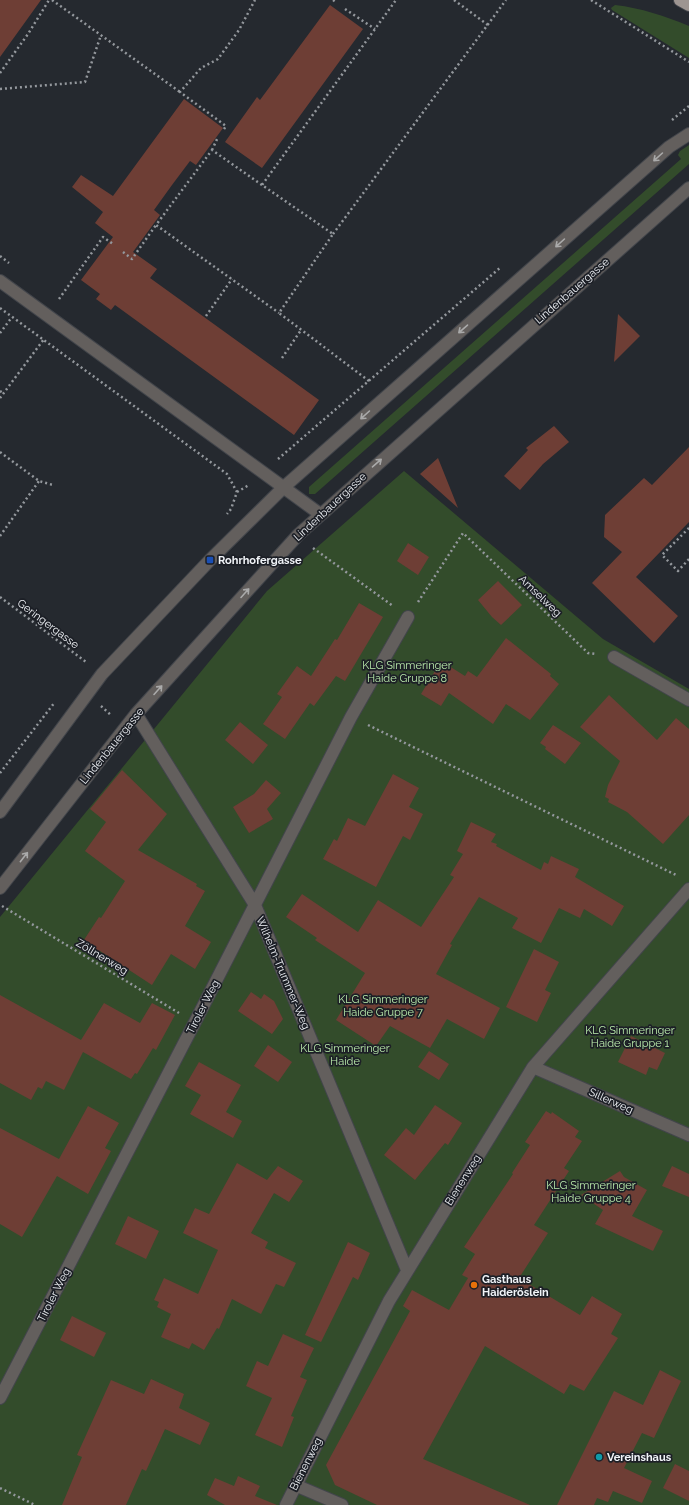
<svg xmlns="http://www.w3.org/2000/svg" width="689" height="1505" font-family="Raleway,sans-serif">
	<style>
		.green { fill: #334c2b }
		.building { fill: #6e3e35 }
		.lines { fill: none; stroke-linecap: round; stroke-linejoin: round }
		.minor-casing { stroke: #42454b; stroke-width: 14 }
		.major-casing { stroke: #42454b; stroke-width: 14 }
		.path { stroke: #94989d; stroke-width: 2.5; stroke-dasharray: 2 3; stroke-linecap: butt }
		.minor { stroke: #635f5d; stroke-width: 12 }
		.major { stroke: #9d9591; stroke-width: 12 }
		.oneway { stroke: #aaa }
		.transit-dot { fill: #1a4fb4; stroke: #1c1f26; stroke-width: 1.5 }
		.food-dot { fill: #e8710a; stroke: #1c1f26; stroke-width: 1.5 }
		.culture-dot { fill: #0f9aa8; stroke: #1c1f26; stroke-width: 1.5 }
		.labels { text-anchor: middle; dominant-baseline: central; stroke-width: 3.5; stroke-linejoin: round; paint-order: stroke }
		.street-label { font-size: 11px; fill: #f1f4f8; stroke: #1c1f26 }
		.poi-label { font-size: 11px; font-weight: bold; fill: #f1f4f8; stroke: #1c1f26; text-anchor: start }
		.park-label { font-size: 11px; fill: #bbecac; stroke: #1c1f26 }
	</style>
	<rect width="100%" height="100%" fill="#25292f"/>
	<!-- green -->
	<path class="green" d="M615,5C641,8 665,16 689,26V58L612,10L611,8Z
		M689,145V164L315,494H309V487L681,159L678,155L680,151Z
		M404,471L603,639L689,689V1505H0V917L267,591Z"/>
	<!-- building -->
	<path class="building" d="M0,0H41L0,57Z
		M330,5L363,29L262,168L225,142L257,97L260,100Z
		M184,99L223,128L196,165L190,161L172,185L154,210L160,215L133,252L157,269L150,278L319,400L294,435L115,305L111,310L96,299L100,294L81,280L113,237L95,223L103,212L72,187L81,175L113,196Z
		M618,314L640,336L614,362Z
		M554,426L569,442L543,464L520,490L504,476L528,450L526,448Z
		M689,447V522L636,577L678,616L654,643L592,583L622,552L604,537L605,515L644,478L652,485Z
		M438,458L458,508L420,474Z
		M408,543L429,557L418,575L397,561Z
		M498,581L522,605L501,625L492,617L478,600Z
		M359,603L383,617L345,681L336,676L314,706L310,703L285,739L263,724L282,697L277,694L297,666L311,676L335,639L337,640Z
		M506,638L551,674L550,676L559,684L530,720L506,704L493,724L449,693L441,706L421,694L441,661L465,676L468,671L477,677Z
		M609,695L657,740L676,718L689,729V815L663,844L627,812L608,802L609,799L605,797L608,785L620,761L580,727Z
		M240,722L268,745L253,764L225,740Z
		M553,725L581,743L565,764L545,749L546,747L540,743Z
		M122,770L167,814L138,850L197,884L196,886L205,891L185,926L211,942L195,969L171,954L152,985L100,951L96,955L80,946L99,917L101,918L125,881L85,851L106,822L90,809Z
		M393,774L419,788L409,807L423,814L410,840L403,836L376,887L323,859L334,839L337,841L348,818L365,826Z
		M266,780L281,793L267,809L273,819L249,833L233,807L254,794Z
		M471,822L496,834L491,842L497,844L496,846L541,870L544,862L548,864L551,856L579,869L575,877L624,906L612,926L584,909L580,918L559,908L541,943L512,928L518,918L479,897L450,944L452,945L436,974L500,1008L484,1039L447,1019L430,1048L390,1026L376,1046L336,1020L365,973L315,940L317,938L286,917L302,894L358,932L378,900L421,927L454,877L450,875L463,854L457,851Z
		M534,949L559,962L545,990L551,993L537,1022L506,1007Z
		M251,992L261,999L264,994L274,1001L283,1019L272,1034L238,1011Z
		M0,995L81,1040L104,1003L140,1023L152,1003L175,1015L156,1050L153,1048L137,1074L135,1073L131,1079L83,1052L64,1090L46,1081L42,1089L38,1087L31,1100L0,1083Z
		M631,1036L665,1053L657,1070L649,1067L646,1075L618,1062Z
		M268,1045L292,1062L278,1082L254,1066Z
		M429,1051L449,1064L439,1080L418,1067Z
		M199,1062L241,1085L226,1112L242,1121L233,1138L190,1114L201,1095L185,1086Z
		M435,1105L462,1123L448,1145L445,1143L415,1180L384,1155L406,1128L414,1135Z
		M88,1106L119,1123L105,1148L111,1151L88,1194L57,1176L22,1237L0,1224V1128L59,1159Z
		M546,1111L551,1114L552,1112L579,1131L575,1137L582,1141L564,1168L569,1171L534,1225L548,1233L519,1278L580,1315L592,1296L622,1314L611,1334L618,1338L584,1391L570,1384L564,1394L485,1346L423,1459L530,1505H377L335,1485L326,1465L410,1311L403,1306L412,1290L449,1310L468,1278L462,1275L475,1254L464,1247L513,1174L512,1173L530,1145L525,1142Z
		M237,1163L267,1180L278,1166L303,1181L289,1202L274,1193L251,1233L268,1242L265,1248L296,1263L284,1287L276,1284L261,1314L232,1299L219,1329L217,1328L204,1350L192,1343L189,1349L161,1337L171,1314L157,1307L159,1302L154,1300L164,1278L198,1294L218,1250L183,1233L195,1208L209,1214Z
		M672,1166L689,1174V1197L662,1186Z
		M620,1171L624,1177L647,1190L632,1216L663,1231L653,1251L595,1224L603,1210L581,1195Z
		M128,1216L159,1231L146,1259L115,1244Z
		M348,1242L370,1253L358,1280L353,1277L321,1342L305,1335Z
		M72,1316L106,1333L94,1357L60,1340Z
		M283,1334L314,1348L300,1377L307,1380L291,1416L294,1417L282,1447L255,1435L272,1398L246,1386L257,1361L268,1366Z
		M660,1370L681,1381L654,1438L642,1433L624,1468L652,1481L642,1503L613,1491L608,1502L597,1498L594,1505H557L614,1391L643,1405Z
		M151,1379L184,1394L179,1408L210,1423L200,1445L165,1429L146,1471L142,1469L126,1505H62L82,1457L77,1455L111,1380L144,1394Z
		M675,1464L689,1471V1501L663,1488Z
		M238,1476L260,1486L255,1496L277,1505H225L207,1495L215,1478L234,1486Z"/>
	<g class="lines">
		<!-- minor casing -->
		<g class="minor-casing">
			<path id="minor" d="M0,281L320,514
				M614,657L689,700
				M136,714L255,905L407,1270
				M0,812L102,674L210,560L284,487L669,147L689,134
				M0,888L136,714L298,535L689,188
				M533,1067L689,1135
				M0,1398L195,1022L351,717L408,617
				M295,1485L342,1505
				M286,1505L389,1301L533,1067L689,889"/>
		</g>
		<!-- major casing -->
		<g class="major-casing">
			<path id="major" d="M680,0L689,5"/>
		</g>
		<!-- path -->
		<path class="path" d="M52,0L180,92
			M333,0L336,2
			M454,0L488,25
			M591,0L689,62
			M345,9L375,29
			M0,73L28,34L49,0
			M0,89L85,82L101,35
			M672,120L689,106
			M224,129L226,126L180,92L201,68L218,59L239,30L255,0
			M212,150L218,137
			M262,185L212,150L156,225L279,313
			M333,234L506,0
			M123,252L132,259L156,225
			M0,256L9,263
			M59,299L103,237L113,244
			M0,308L227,474L237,492L231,509L227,514
			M206,316L232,279
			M0,333L12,317
			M282,358L301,330
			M369,381L279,313L333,234L262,185L396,0
			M0,391L3,393
			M0,398L44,339
			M0,452L39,481L53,485
			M278,459L501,267
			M237,492L249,485
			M689,528L662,555L678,571L689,559
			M0,536L39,481
			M313,548L393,606
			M0,597L86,662
			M418,602L463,533L588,653L596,654
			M101,706L112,716
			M368,725L676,875
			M0,773L55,702
			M2,906L179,1013
			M0,1488L35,1505"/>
		<!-- minor -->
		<use href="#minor" class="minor"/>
		<!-- major -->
		<use href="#major" class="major"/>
	</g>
	<!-- one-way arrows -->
	<defs><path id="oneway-shaft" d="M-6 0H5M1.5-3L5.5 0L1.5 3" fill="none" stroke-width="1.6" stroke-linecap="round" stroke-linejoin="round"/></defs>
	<g class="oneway">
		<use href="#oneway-shaft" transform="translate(658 157) rotate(138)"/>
		<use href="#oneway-shaft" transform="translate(560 243) rotate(138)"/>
		<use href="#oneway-shaft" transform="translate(463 329) rotate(139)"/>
		<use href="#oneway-shaft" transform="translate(365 415) rotate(138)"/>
		<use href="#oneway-shaft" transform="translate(377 463) rotate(-41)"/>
		<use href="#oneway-shaft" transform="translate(245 593) rotate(-48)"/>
		<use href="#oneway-shaft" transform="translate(158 690) rotate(-48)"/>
		<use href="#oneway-shaft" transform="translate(24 857) rotate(-52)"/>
	</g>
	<!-- markers -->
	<rect class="transit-dot" x="206" y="556" width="8" height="8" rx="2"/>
	<circle class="food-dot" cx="474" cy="1285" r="4"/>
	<circle class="culture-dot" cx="599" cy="1457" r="4"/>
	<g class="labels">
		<!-- street labels -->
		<g class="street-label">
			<text transform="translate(572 291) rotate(-41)">Lindenbauergasse</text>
			<text transform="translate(330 507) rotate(-43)">Lindenbauergasse</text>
			<text transform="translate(540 596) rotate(44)">Amselweg</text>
			<text transform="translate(48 624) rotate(37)">Geringergasse</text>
			<text transform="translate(112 746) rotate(-51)">Lindenbauergasse</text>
			<text transform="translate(102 957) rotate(31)">Zöllnerweg</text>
			<text transform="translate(283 973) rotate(67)">Wilhelm-Trummer-Weg</text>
			<text transform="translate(203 1007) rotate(-63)">Tiroler Weg</text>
			<text transform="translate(611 1101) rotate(24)">Sillerweg</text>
			<text transform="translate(463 1180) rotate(-58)">Bienenweg</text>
			<text transform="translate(54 1295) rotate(-63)">Tiroler Weg</text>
			<text transform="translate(306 1464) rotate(-63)">Bienenweg</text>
		</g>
		<!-- poi labels -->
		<g class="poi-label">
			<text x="218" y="560">Rohrhofergasse</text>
			<text x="482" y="1279">Gasthaus<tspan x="482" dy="13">Haideröslein</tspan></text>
			<text x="607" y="1457">Vereinshaus</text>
		</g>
		<!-- park labels -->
		<g class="park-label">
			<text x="407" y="665">KLG Simmeringer<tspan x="407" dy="13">Haide Gruppe 8</tspan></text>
			<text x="383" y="999">KLG Simmeringer<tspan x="383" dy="13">Haide Gruppe 7</tspan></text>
			<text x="630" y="1030">KLG Simmeringer<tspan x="630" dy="13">Haide Gruppe 1</tspan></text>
			<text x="345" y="1048">KLG Simmeringer<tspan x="345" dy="13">Haide</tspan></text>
			<text x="591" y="1185">KLG Simmeringer<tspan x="591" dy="13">Haide Gruppe 4</tspan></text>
		</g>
	</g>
</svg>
